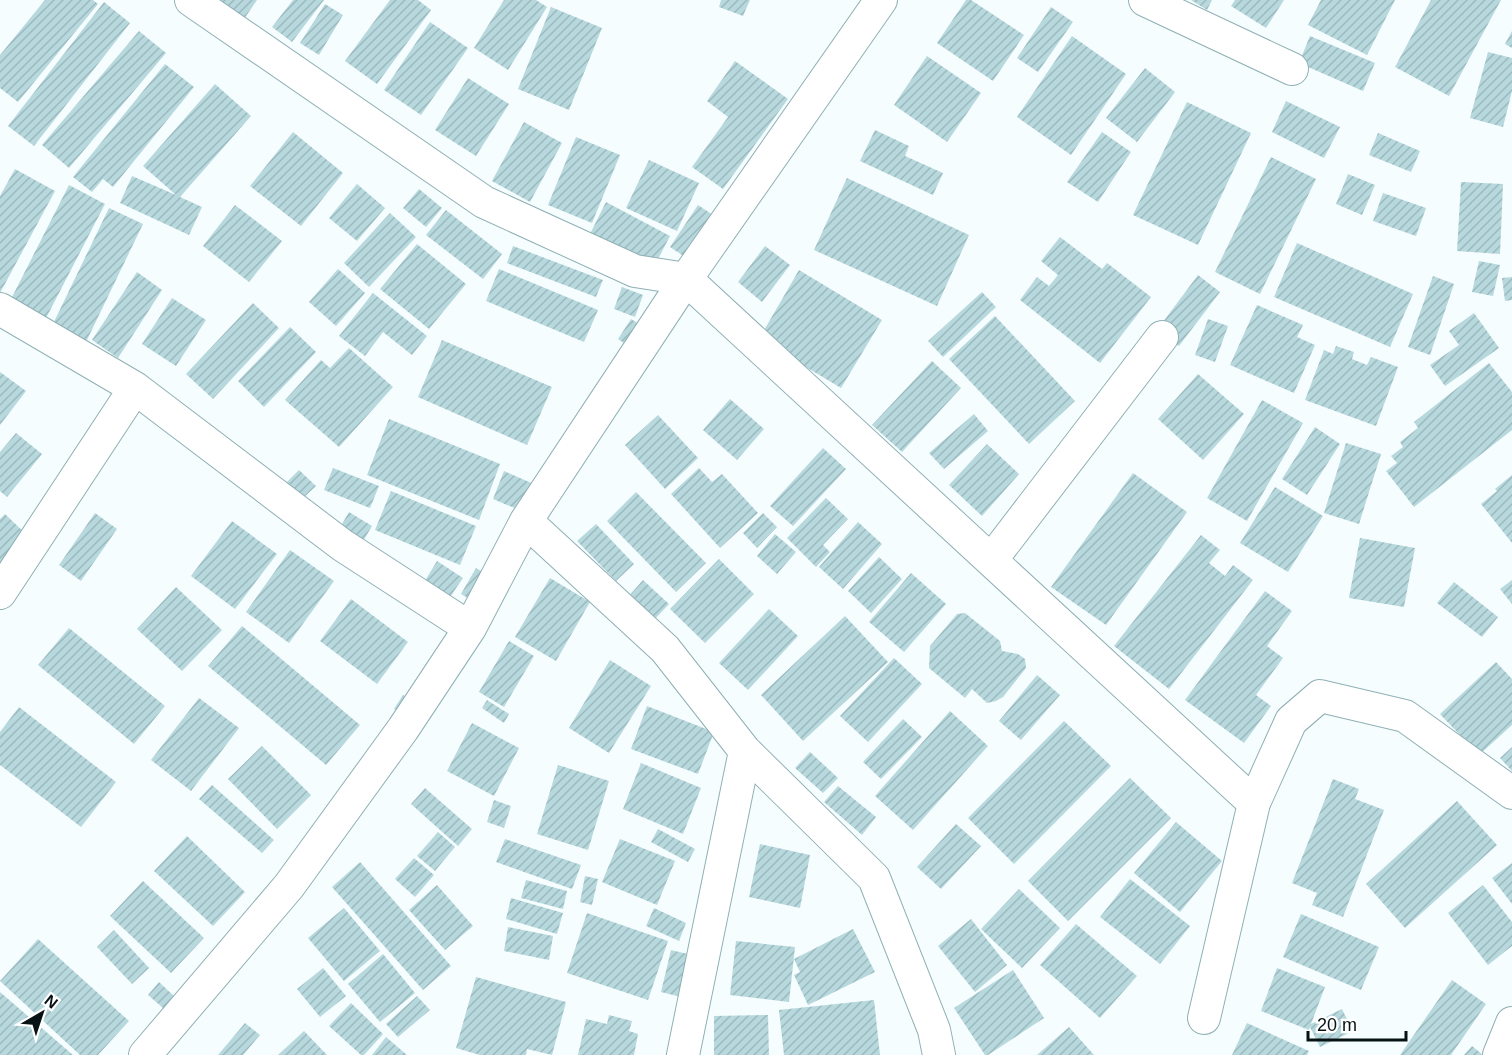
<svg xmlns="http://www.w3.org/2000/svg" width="1512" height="1055" font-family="Arial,sans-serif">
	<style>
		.building { fill: url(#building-hatch) }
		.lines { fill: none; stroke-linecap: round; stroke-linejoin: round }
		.minor-casing { stroke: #8fb0b5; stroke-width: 34 }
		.minor { stroke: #fff; stroke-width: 32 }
	</style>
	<defs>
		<pattern id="building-hatch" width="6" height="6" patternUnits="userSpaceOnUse" patternTransform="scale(1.5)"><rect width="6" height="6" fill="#b7d9de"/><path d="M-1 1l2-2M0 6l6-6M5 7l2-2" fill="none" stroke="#9cb9be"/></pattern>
	</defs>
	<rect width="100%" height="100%" fill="#f6fdfe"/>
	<!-- building -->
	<path class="building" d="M45,0H93L98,4L18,102L0,88V55Z
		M204,0H257L240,25Z
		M293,0H324L292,42L272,27Z
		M390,0H418L431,10L377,84L345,61Z
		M504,0H536L547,7L508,70L474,48Z
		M721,0H750L743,16L719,7Z
		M966,0H971L1024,35L993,81L937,43Z
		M1191,0H1212L1207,10Z
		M1235,0H1284L1266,28L1231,6Z
		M1321,0H1395L1367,55L1308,25Z
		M1431,0H1501L1449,96L1395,67Z
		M104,2L130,23L34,146L8,126Z
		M325,4L343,15L319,55L300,43Z
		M551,7L602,28L569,110L518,89Z
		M1051,7L1073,22L1038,72L1017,58Z
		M430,22L468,48L421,115L384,90Z
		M139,31L166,53L69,168L42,145Z
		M1512,31V48L1505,44Z
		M1072,36L1126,74L1071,155L1017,117Z
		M1310,36L1375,63L1363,91L1299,63Z
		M1488,52L1512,58V91L1503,127L1470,118Z
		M927,56L981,93L947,142L894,105Z
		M735,61L788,99L723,189L692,167L728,117L707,101Z
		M165,64L194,87L113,187L103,179L92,192L73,177Z
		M1145,68L1175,92L1137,142L1106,118Z
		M468,78L509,104L476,156L435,130Z
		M215,84L251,116L180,197L202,207L189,235L120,203L132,176L176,195L143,166Z
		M1286,101L1340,127L1324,158L1272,132Z
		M1187,102L1251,133L1198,245L1133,215Z
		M524,122L562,143L530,202L492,181Z
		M875,130L909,146L905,156L943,173L933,195L860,161Z
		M293,132L343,173L301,226L250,186Z
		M1102,132L1131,152L1098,202L1067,182Z
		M1378,133L1420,151L1411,172L1369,155Z
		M576,137L620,155L592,223L548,205Z
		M1271,157L1316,179L1260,294L1215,272Z
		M649,160L699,183L677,231L626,208Z
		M15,169L55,191L0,293V196Z
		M1348,174L1375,185L1362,215L1336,204Z
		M847,178L969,235L937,306L814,250Z
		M1461,182L1503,184L1500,254L1457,251Z
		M357,184L385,208L357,241L329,218Z
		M69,185L105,204L44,322L9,303Z
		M419,189L442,208L426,227L403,208Z
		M1383,193L1426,208L1416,236L1373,221Z
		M606,202L670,236L654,267L590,234Z
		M235,205L282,241L249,282L203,246Z
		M698,205L716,217L688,259L670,247Z
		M109,208L143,224L86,342L52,326Z
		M446,210L502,254L483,279L426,235Z
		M390,213L416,237L369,287L344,263Z
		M1060,237L1102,269L1107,263L1151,297L1100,363L1020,300L1037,277L1049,286L1058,275L1041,261Z
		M1297,243L1413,294L1390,347L1274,297Z
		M417,244L466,284L429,329L380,289Z
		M513,246L603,280L596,297L507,263Z
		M765,246L790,265L762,302L738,282Z
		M1479,261L1500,265L1493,296L1472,292Z
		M338,269L365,293L336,326L309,302Z
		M499,269L598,310L584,342L486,301Z
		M799,270L882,320L841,388L759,339Z
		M137,272L162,290L118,358L92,340Z
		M1198,275L1220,292L1179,346L1157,330Z
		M1433,276L1454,284L1430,355L1408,347Z
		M1512,277V300L1505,301L1502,278Z
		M622,287L643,295L635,317L614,309Z
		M982,292L996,307L943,357L928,341Z
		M373,293L427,336L412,355L383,332L365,356L339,336Z
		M172,298L206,320L176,366L142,344Z
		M253,303L279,328L213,399L186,374Z
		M1257,305L1303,325L1297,337L1315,345L1294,393L1230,365Z
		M1474,313L1499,348L1445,386L1430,365L1459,345L1449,331Z
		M995,316L1075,401L1029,444L949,359Z
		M631,319L649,330L636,351L618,339Z
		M1208,319L1228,326L1215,362L1195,355Z
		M290,327L316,352L264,407L238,381Z
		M442,340L552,387L527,445L418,397Z
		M1336,346L1354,352L1352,359L1367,365L1371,357L1398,367L1376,426L1305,400L1324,350L1333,354Z
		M349,348L393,387L339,447L285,400L321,360L330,368Z
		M932,361L961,388L902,452L872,425Z
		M1489,363L1512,392V430L1414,507L1386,471L1397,463L1391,456L1403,447L1400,442L1418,428L1414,422Z
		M0,372L26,391L0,425Z
		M1198,374L1244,414L1203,460L1158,419Z
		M730,399L764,429L737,460L703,430Z
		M1262,400L1303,423L1247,521L1207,498Z
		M974,414L988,431L944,469L929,453Z
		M658,415L698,458L665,489L625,445Z
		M389,419L500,464L479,520L367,475Z
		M1315,427L1340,444L1307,495L1282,479Z
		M16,433L42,454L7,497L0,491V452Z
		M1346,443L1381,454L1359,524L1324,513Z
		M987,444L1019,474L982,516L949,485Z
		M823,448L846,469L793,526L770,506Z
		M333,468L379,486L370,508L324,490Z
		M699,468L712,482L722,474L758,513L720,548L671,494Z
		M299,470L316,486L299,502L283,486Z
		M504,471L536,485L524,512L493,499Z
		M1133,473L1187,512L1106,625L1051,587Z
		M1512,475V543L1481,504L1497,491L1495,489Z
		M1275,487L1323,516L1288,572L1240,543Z
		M391,491L476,526L460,565L375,530Z
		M636,492L706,563L676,592L607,521Z
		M826,498L848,519L823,545L830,552L816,567L787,538Z
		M349,512L372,526L361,545L338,531Z
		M95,513L117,529L81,581L59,565Z
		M763,513L777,527L757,548L743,533Z
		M5,514L31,539L0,573V519Z
		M232,521L277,554L235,609L191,576Z
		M858,522L882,544L843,589L819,567Z
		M596,524L634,564L616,581L577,541Z
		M775,534L796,552L777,574L757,556Z
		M1201,535L1220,550L1209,563L1225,576L1233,565L1253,580L1169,689L1114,646Z
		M1360,538L1415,548L1404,607L1349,598Z
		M290,550L334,581L289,643L246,612Z
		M879,557L902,579L871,613L848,591Z
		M719,559L754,594L705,643L670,609Z
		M437,561L463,578L448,600L423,584Z
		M476,568L495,579L480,605L461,594Z
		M911,573L946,604L904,652L869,622Z
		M550,578L590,602L556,661L515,637Z
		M643,580L669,604L653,621L627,598Z
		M1512,580V604L1500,589Z
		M1454,582L1498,617L1482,637L1437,603Z
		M176,587L222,630L182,671L137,629Z
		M1265,591L1292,611L1267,646L1283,658L1256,695L1271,706L1244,743L1185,700Z
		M351,599L408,642L377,684L320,641Z
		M769,609L798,636L748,690L719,663Z
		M965,613L1000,641L1002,651L1018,654L1025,659L1026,668L1003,697L996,701L987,703L972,689L965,698L929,668L930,646L957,614Z
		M845,616L888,662L803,741L761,695Z
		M242,626L360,725L326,765L208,666Z
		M69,628L165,706L134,744L38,665Z
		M509,641L534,656L504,707L479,692Z
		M894,658L922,684L868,742L840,716Z
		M610,660L651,686L609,753L569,728Z
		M1496,662L1512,679V725L1479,755L1440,714Z
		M1037,675L1060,695L1021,740L999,721Z
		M403,695L417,703L409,718L394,709Z
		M199,698L239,728L191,791L151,760Z
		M487,700L509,714L504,723L482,708Z
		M647,706L714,732L698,774L631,749Z
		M19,707L116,782L81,827L0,765V732Z
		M950,711L988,746L913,830L875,796Z
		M903,719L922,737L881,779L863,762Z
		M1064,721L1111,766L1014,864L968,818Z
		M472,723L519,748L494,796L447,771Z
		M262,746L311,795L277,829L228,779Z
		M1512,747V771L1500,758Z
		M810,752L838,778L823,793L795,768Z
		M641,763L701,788L683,834L623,809Z
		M558,765L609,781L588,850L537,834Z
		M1130,778L1171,818L1068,921L1028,881Z
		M1333,779L1359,789L1355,799L1384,810L1343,917L1312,905L1317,893L1292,883Z
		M212,785L274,840L262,853L199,799Z
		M838,786L876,817L862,835L824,802Z
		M425,788L472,829L458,846L411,804Z
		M494,800L511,806L504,828L487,822Z
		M1457,801L1497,845L1405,928L1366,884Z
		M1176,822L1222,861L1180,912L1134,873Z
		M956,824L981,846L941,889L917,867Z
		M658,829L695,849L688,862L651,842Z
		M438,832L455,847L435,871L417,856Z
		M187,836L245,892L213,926L154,871Z
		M505,839L581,865L572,889L496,862Z
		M620,839L675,861L657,905L602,882Z
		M760,844L810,855L800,908L749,897Z
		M414,858L434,875L415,897L395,879Z
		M360,862L451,966L423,990L332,887Z
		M1512,863V904L1492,878Z
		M585,876L598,879L592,905L580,902Z
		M1130,879L1190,926L1160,964L1100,917Z
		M526,880L567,891L563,909L521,898Z
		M143,881L204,938L171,973L110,916Z
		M437,885L473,926L445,950L409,910Z
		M1483,885L1512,922V946L1488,965L1448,913Z
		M1019,889L1060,928L1022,968L981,929Z
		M511,898L563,913L557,934L506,919Z
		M344,908L380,951L344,981L308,938Z
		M654,908L686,923L679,941L646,926Z
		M587,913L668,941L648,1000L567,973Z
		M1301,914L1379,947L1361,990L1283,957Z
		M971,919L1007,965L975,992L938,946Z
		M1076,924L1137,976L1100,1018L1040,965Z
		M508,927L553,936L549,960L504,951Z
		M853,929L875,972L808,1005L794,975L800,972L794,959Z
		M114,930L149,968L132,984L97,947Z
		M38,939L129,1021L98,1055H80L0,981Z
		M736,941L795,947L789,1002L730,995Z
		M671,950L692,955L681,997L661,992Z
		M383,954L415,993L380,1022L348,984Z
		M323,968L346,996L320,1017L297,989Z
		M1277,968L1325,987L1311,1024L1342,1009L1353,1031L1320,1047L1310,1027L1309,1030L1261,1011Z
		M1013,970L1044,1018L988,1055H985L954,1008Z
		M476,977L566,1002L552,1055L527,1049L526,1055H480L456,1048Z
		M1452,980L1486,1004L1451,1055H1400Z
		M159,982L174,996L163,1008L148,995Z
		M0,992L73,1055H0Z
		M417,996L430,1010L398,1037L386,1024Z
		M874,1000L880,1055H784L779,1010Z
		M351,1003L383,1034L364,1055H361L329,1026Z
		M609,1015L632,1021L629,1031L638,1034L634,1055H578L586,1019L607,1024Z
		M768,1015L769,1055H714V1016Z
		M245,1023L260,1035L243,1055H218Z
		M1247,1023L1309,1051L1307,1055H1232Z
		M1069,1027L1094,1055H1037Z
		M304,1031L327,1055H278Z
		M386,1037L407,1055H372Z
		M1472,1046L1483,1055H1464Z"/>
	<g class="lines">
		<!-- minor casing -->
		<g class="minor-casing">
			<path id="minor" d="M191,0L484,202L635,271L686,279L1254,803
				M1145,0L1292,69
				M0,309L135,388L342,545L470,628
				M526,521L665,649L745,751L874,878L934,1030L939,1055
				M992,559L1162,337
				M0,593L135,388
				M1204,1018L1254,803L1291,721L1320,696L1405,716L1512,793
				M145,1055L289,886L403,729L470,628L526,521L686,279L881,0
				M683,1055L745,751
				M1499,1055L1512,1023"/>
		</g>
		<!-- minor -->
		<use href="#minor" class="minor"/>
	</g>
	<!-- north arrow -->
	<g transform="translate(42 1013) rotate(39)" stroke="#ffffff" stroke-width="4.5" paint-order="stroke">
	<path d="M0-4.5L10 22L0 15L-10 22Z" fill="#061214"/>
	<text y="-9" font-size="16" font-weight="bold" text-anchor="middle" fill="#061214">N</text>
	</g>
	<!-- scale -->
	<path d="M1308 1031v9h98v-9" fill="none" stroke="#061214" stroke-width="3"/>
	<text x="1317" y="1031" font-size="18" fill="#061214" stroke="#ffffff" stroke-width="4.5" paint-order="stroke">20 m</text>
</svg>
